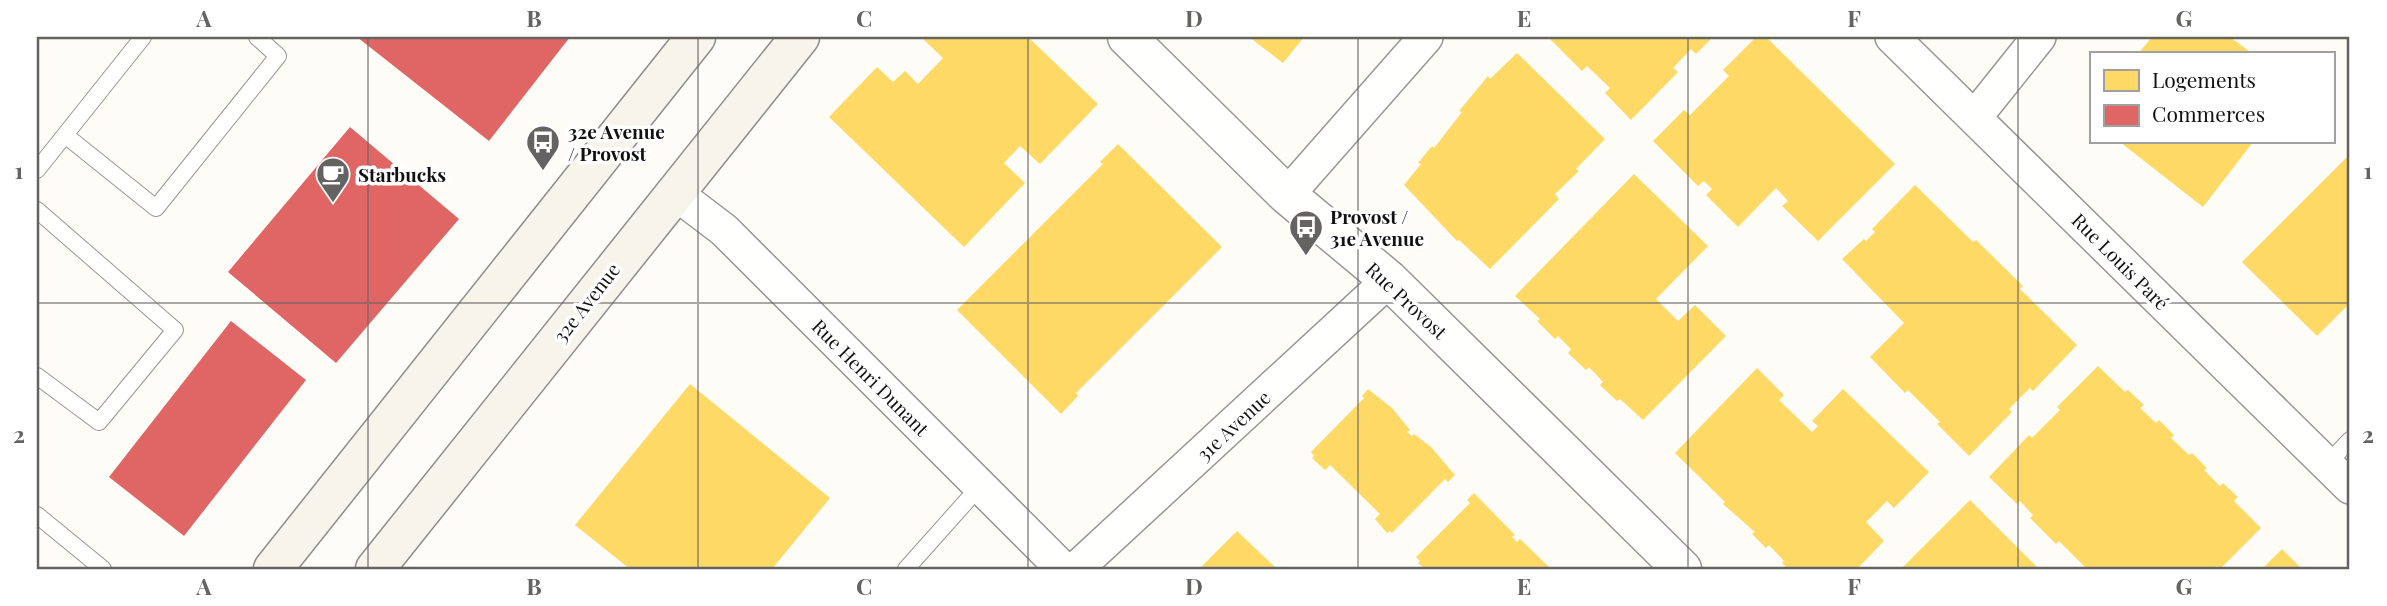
<svg xmlns="http://www.w3.org/2000/svg" width="2387" height="606" font-family="'Playfair Display',serif">
	<style>
		.homes { fill: #ffd966 }
		.shops { fill: #e06666 }
		.lines { fill: none; stroke-linecap: round; stroke-linejoin: round }
		.service-casing { stroke: #979795; stroke-width: 18 }
		.minor-casing { stroke: #979795; stroke-width: 36 }
		.tertiary-casing { stroke: #979795; stroke-width: 41 }
		.secondary-casing { stroke: #8e8d8b; stroke-width: 41 }
		.service { stroke: #fffffe; stroke-width: 16 }
		.minor { stroke: #fffffe; stroke-width: 33 }
		.tertiary { stroke: #fffffe; stroke-width: 38 }
		.secondary { stroke: #f6f4eb; stroke-width: 38 }
		.grid { fill: none; stroke: #646362; stroke-width: 2; stroke-opacity: 0.55 }
		.labels { text-anchor: middle; dominant-baseline: central; stroke-width: 7; stroke-linejoin: round; paint-order: stroke }
		.poi-label { font-size: 19px; font-weight: bold; fill: #111; stroke: #fff; text-anchor: start }
		.street-label { font-size: 19px; fill: #111; stroke: #fff }
		.neatline { fill: none; stroke: #646362; stroke-width: 2.5 }
		.grid-label { font-size: 23px; text-anchor: middle; font-weight: bold; fill: #646362 }
	</style>
	<rect width="100%" height="100%" fill="#fdfcf7"/>
	<!-- homes -->
	<path class="homes" d="M921,37H1028L1098,104L1040,164L1020,146L1004,163L1025,183L964,247L829,117L877,67L893,82L905,71L918,84L943,58Z
		M1249,37H1304L1283,63Z
		M1548,37H1713L1696,54L1691,49L1673,68L1678,72L1631,120L1605,93L1610,88L1587,66L1582,71Z
		M1756,37H1766L1895,164L1818,241L1782,206L1788,201L1776,188L1738,227L1706,195L1712,189L1704,181L1698,186L1653,141L1684,110L1690,115L1729,76L1723,70Z
		M2152,37H2230L2253,54H2138Z
		M1517,53L1605,139L1576,169L1579,171L1555,194L1559,199L1490,269L1459,240L1457,241L1404,185L1421,164L1418,163L1432,146L1434,148L1462,112L1459,111L1488,76L1490,79Z
		M2120,142H2253L2203,207Z
		M1118,144L1222,247L1076,393L1078,396L1061,414L957,310L1103,164L1100,162Z
		M2350,154V303L2317,336L2242,262Z
		M1634,174L1708,246L1656,299L1678,321L1695,305L1726,336L1643,420L1620,399L1617,401L1600,385L1603,382L1589,367L1586,370L1568,353L1571,349L1558,336L1555,339L1537,321L1540,319L1515,296Z
		M1915,185L1973,242L1976,240L2023,286L2020,289L2077,345L2033,391L2030,388L2009,409L2012,412L1969,456L1937,424L1940,422L1908,390L1905,393L1870,357L1904,323L1842,259L1864,239L1866,241L1875,232L1872,229Z
		M2098,366L2125,392L2128,390L2144,405L2140,408L2156,423L2159,420L2174,435L2171,438L2189,455L2192,453L2207,468L2204,470L2220,486L2223,483L2238,497L2234,501L2261,528L2220,569L2217,566L2214,569H2084L2086,568L2059,541L2056,544L2030,518L2033,515L2020,501L2017,504L1989,477L2029,435L2032,438L2060,410L2057,407Z
		M1757,368L1784,395L1779,400L1812,432L1818,426L1812,421L1843,389L1929,472L1894,508L1887,501L1866,522L1884,541L1857,569H1788L1782,563L1784,561L1769,545L1766,548L1752,534L1755,532L1723,504L1725,502L1675,453Z
		M690,384L830,498L772,569H630L575,525Z
		M1368,389L1392,408L1410,430L1407,432L1412,436L1414,434L1431,447L1455,475L1448,482L1445,479L1392,533L1390,531L1387,533L1375,519L1380,514L1330,465L1325,470L1312,458L1314,456L1311,452L1364,398L1362,396Z
		M1474,493L1515,535L1512,537L1517,542L1520,539L1551,569H1425L1418,563L1420,561L1416,557L1470,503L1467,500Z
		M1970,500L2039,569H1901Z
		M1237,531L1277,569H1199Z
		M2282,549L2302,569H2262Z"/>
	<!-- shops -->
	<path class="shops" d="M357,37H570L489,141Z
		M350,127L459,219L336,363L228,272Z
		M231,321L306,380L184,536L109,477Z"/>
	<g class="lines">
		<!-- service casing -->
		<g class="service-casing">
			<path id="service" d="M65,135L156,208L278,56L257,37
				M37,170L143,37
				M37,210L175,330L99,422L37,376
				M2327,464L2350,440
				M37,515L103,569
				M906,569L980,486"/>
		</g>
		<!-- minor casing -->
		<g class="minor-casing">
			<path id="minor" d="M1892,37L2350,487
				M1975,117L2039,37
				M674,192L724,230L1063,569
				M1287,195L1426,37
				M1076,569L1389,280"/>
		</g>
		<!-- tertiary casing -->
		<g class="tertiary-casing">
			<path id="tertiary" d="M1127,37L1287,195L1389,280L1682,569"/>
		</g>
		<!-- secondary casing -->
		<g class="secondary-casing">
			<path id="secondary" d="M273,569L696,37
				M375,569L800,37"/>
		</g>
		<!-- service -->
		<use href="#service" class="service"/>
		<!-- minor -->
		<use href="#minor" class="minor"/>
		<!-- tertiary -->
		<use href="#tertiary" class="tertiary"/>
		<!-- secondary -->
		<use href="#secondary" class="secondary"/>
	</g>
	<!-- grid -->
	<path class="grid" d="M368,37V569M698,37V569M1028,37V569M1358,37V569M1688,37V569M2018,37V569M37,303H2350"/>
	<!-- icons -->
	<defs>
		<g id="bus-pin" transform="scale(1.75)"><path d="M0 17L-7.5 6A9.5 9.5 0 1 1 7.5 6Z" fill="#646362" stroke="#fff"/><path d="M-5-6H5V4H4V6H2V4H-2V6H-4V4H-5ZM-3.5-4V0h7V-4ZM-3.5 1.2v1.5H-2V1.2ZM2 1.2v1.5H3.5V1.2Z" fill="#fff"/></g>
		<g id="cafe-pin" transform="scale(1.75)"><path d="M0 17L-7.5 6A9.5 9.5 0 1 1 7.5 6Z" fill="#646362" stroke="#fff"/><path d="M-5.5-4.5H6V0H3Q3 3.5 0 3.5H-2.5Q-5.5 3.5-5.5 0ZM3-3.2v2h1.7v-2ZM-6 4.5H4V6H-6Z" fill="#fff"/></g>
	</defs>
	<g fill-rule="evenodd">
		<use href="#bus-pin" x="543" y="142"/>
		<use href="#cafe-pin" x="333" y="174"/>
		<use href="#bus-pin" x="1306" y="227"/>
	</g>
	<g class="labels">
		<!-- poi labels -->
		<g class="poi-label">
			<text x="568" y="131">32e Avenue<tspan x="568" dy="22">/ Provost</tspan></text>
			<text x="358" y="174">Starbucks</text>
			<text x="1330" y="216">Provost /<tspan x="1330" dy="22">31e Avenue</tspan></text>
		</g>
		<!-- street labels -->
		<g class="street-label">
			<text transform="translate(2121 261) rotate(45)">Rue Louis Paré</text>
			<text transform="translate(1407 300) rotate(43)">Rue Provost</text>
			<text transform="translate(586 302) rotate(-52)">32e Avenue</text>
			<text transform="translate(871 377) rotate(45)">Rue Henri Dunant</text>
			<text transform="translate(1233 425) rotate(-43)">31e Avenue</text>
		</g>
	</g>
	<!-- border -->
	<rect width="2387" height="606" fill="none" stroke="#ffffff" stroke-width="77"/>
	<!-- legend -->
	<rect x="2090" y="52" width="245" height="91" fill="#ffffff" stroke="#a0a0a0" stroke-width="2"/>
	<rect x="2104" y="70" width="35" height="21" fill="#ffd966" stroke="#a0a0a0" stroke-width="2"/>
	<text x="2152" y="88" font-size="21" fill="#111111">Logements</text>
	<rect x="2104" y="105" width="35" height="21" fill="#e06666" stroke="#a0a0a0" stroke-width="2"/>
	<text x="2152" y="122" font-size="21" fill="#111111">Commerces</text>
	<rect x="38" y="38" width="2310" height="530" class="neatline"/>
	<g class="grid-label">
		<text x="204" y="27">A</text>
		<text x="534" y="27">B</text>
		<text x="864" y="27">C</text>
		<text x="1194" y="27">D</text>
		<text x="1524" y="27">E</text>
		<text x="1854" y="27">F</text>
		<text x="2184" y="27">G</text>
		<text x="19" y="179">1</text>
		<text x="2368" y="179">1</text>
		<text x="19" y="443">2</text>
		<text x="2368" y="443">2</text>
		<text x="204" y="595">A</text>
		<text x="534" y="595">B</text>
		<text x="864" y="595">C</text>
		<text x="1194" y="595">D</text>
		<text x="1524" y="595">E</text>
		<text x="1854" y="595">F</text>
		<text x="2184" y="595">G</text>
	</g>
</svg>
